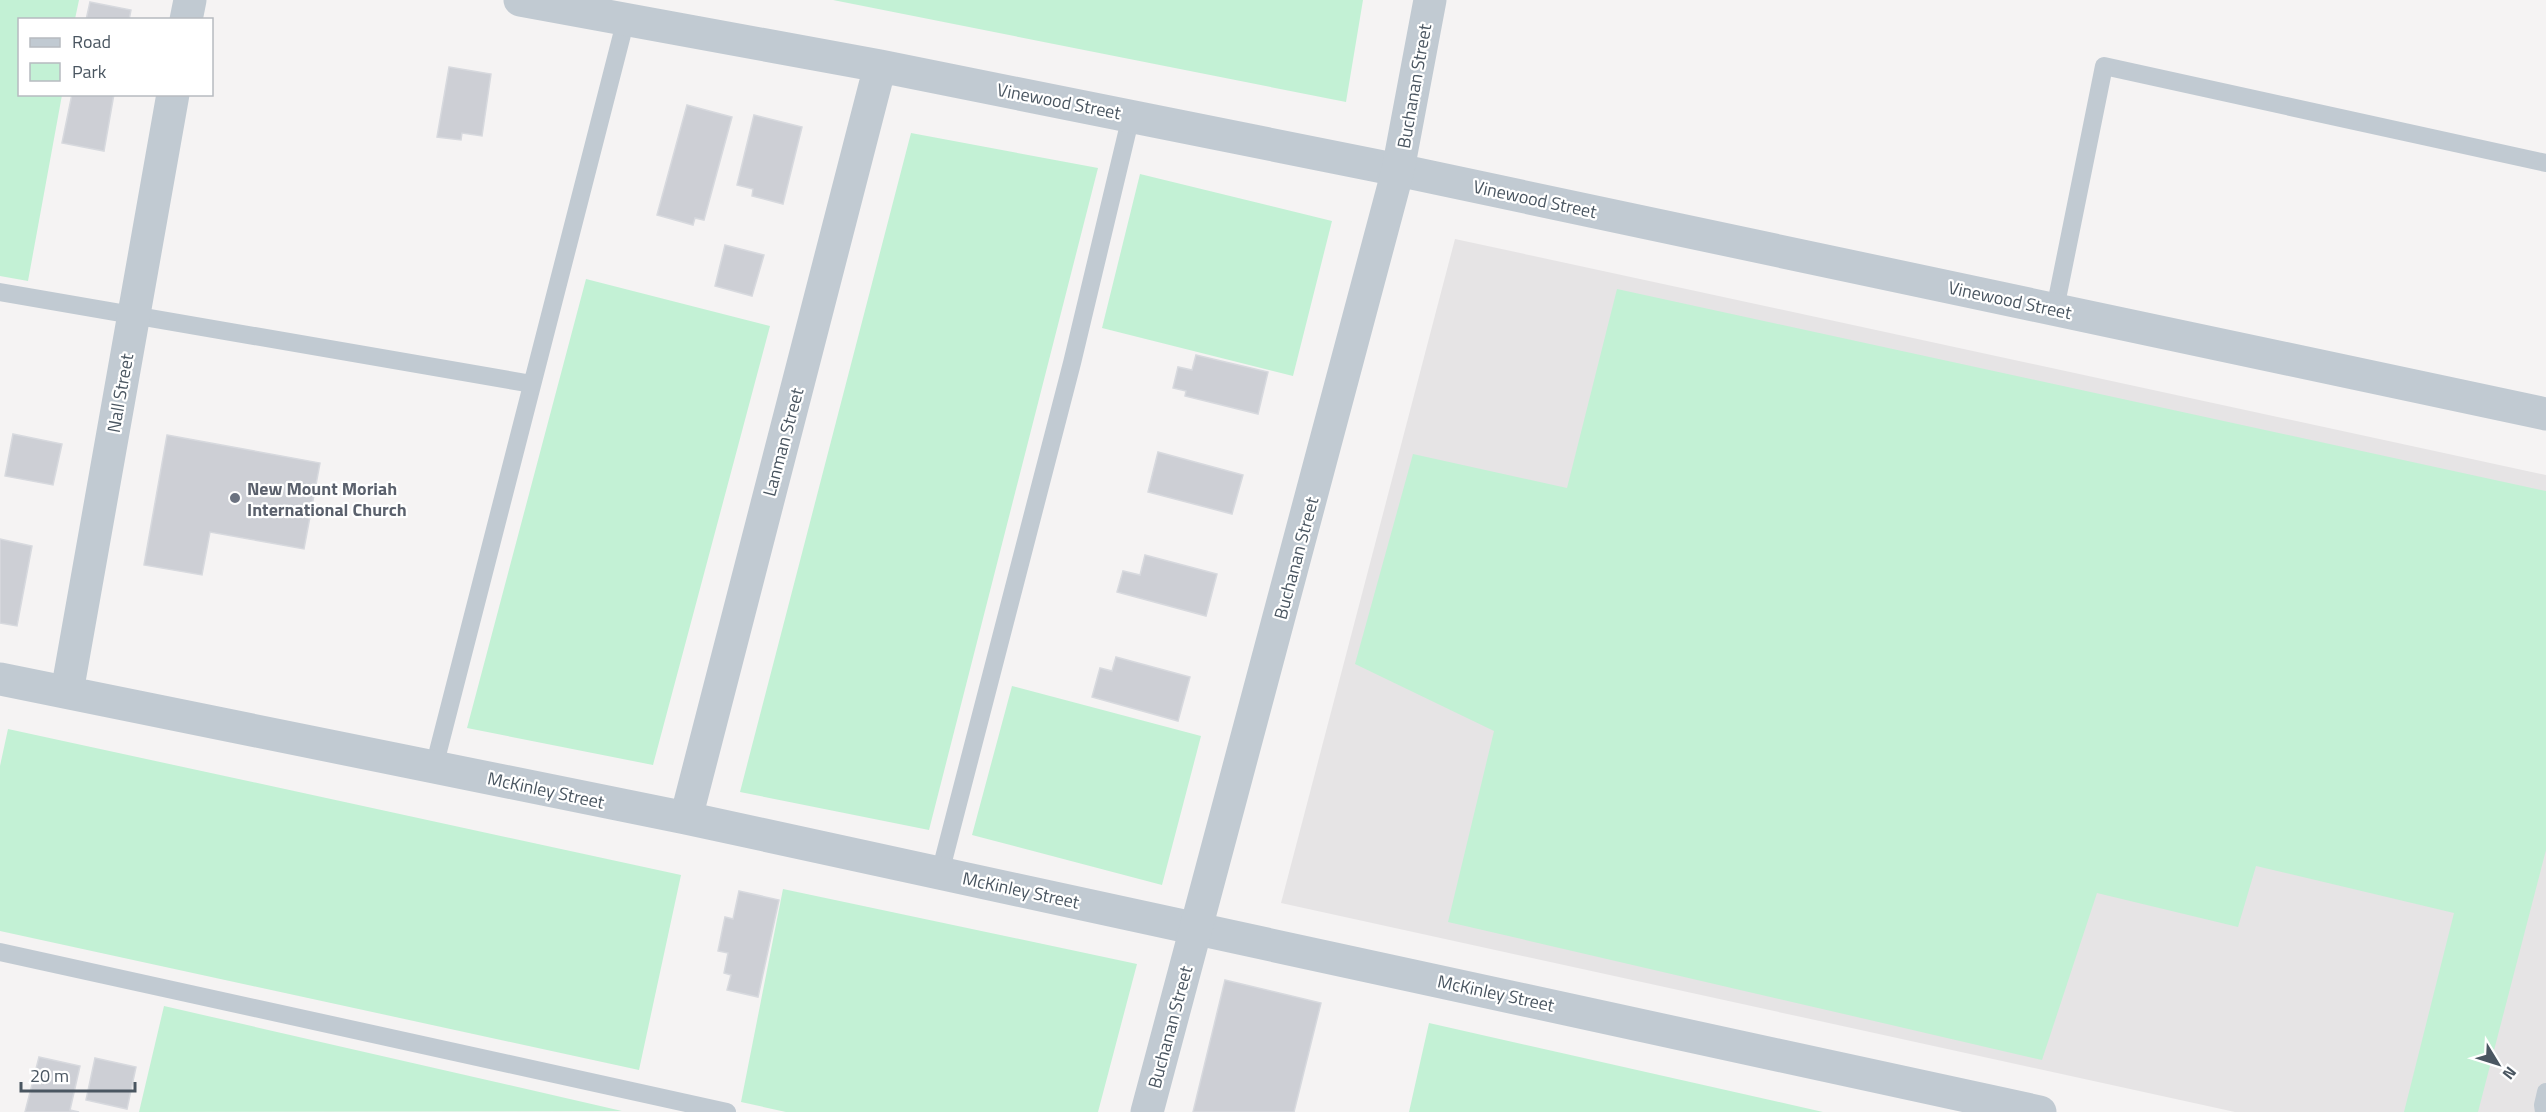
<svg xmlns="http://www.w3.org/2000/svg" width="2546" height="1112" font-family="'Titillium Web',sans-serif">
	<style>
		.education { fill: #e6e4e5 }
		.green { fill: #c3f1d5 }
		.building { fill: #cdcfd5; stroke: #d7d9de; stroke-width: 1.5 }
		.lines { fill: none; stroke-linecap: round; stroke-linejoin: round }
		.service { stroke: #c1cad2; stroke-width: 18 }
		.minor { stroke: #c1cad2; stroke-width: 33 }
		.tertiary { stroke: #c1cad2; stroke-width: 33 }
		.worship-dot { fill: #6b7280; stroke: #fff; stroke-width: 2 }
		.labels { text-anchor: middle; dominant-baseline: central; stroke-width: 4.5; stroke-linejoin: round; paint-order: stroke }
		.street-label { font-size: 18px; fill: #4a5661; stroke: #fff }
		.worship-label { font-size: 18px; font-weight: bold; fill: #5b616d; stroke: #fff; text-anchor: start }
	</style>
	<rect width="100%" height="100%" fill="#f5f3f3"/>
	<!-- education -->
	<path class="education" d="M1455,239L2546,475V1112H2235L1281,903Z"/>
	<!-- green -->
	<path class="green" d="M0,0H79L75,19L20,20V94L62,95L28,281L0,276Z
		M833,0H1363L1346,102Z
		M911,133L1098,168L929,830L740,792Z
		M1140,174L1332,221L1293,376L1102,328Z
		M586,279L770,326L653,765L467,728Z
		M1617,289L2546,491V850L2478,1112H2404L2454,913L2256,866L2238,927L2097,893L2042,1060L1448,922L1494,731L1355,664L1413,454L1567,488Z
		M1012,686L1201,736L1162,885L972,835Z
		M8,729L681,875L639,1070L0,931V766Z
		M783,889L1137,964L1098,1112H786L741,1102Z
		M164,1006L622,1111L139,1112Z
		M1429,1023L1823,1112H1409Z"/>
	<!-- building -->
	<path class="building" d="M90,2L131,10L129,20H86Z
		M449,67L491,74L482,136L462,133L461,140L437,137Z
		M72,94H114L104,151L62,143Z
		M687,105L732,117L704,220L695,218L693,225L657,215Z
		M754,115L802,127L783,204L752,196L753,189L737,185Z
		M725,245L764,255L752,296L715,286Z
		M1196,355L1268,372L1258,414L1185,396L1186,391L1173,388L1178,367L1192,370Z
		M13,434L62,444L53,485L5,476Z
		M167,435L320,463L304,549L210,532L202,575L144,565Z
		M1158,452L1243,475L1232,514L1148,492Z
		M0,539L32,546L17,626L0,623Z
		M1145,555L1217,574L1206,616L1117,592L1123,571L1140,575Z
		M1116,657L1190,677L1178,721L1092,697L1100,668L1112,671Z
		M739,891L779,900L758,997L727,990L731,975L724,973L728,953L718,951L725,917L733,919Z
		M1225,980L1321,1003L1294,1112H1193Z
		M39,1057L80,1066L70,1110L79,1112H25Z
		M95,1058L136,1067L127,1109L86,1100Z"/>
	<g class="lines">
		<!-- service -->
		<path class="service" d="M0,292L532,384
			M2055,309L2104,66L2546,163
			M434,767L626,19
			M940,873L1072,363L1131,116
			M0,952L727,1112
			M2544,1112L2543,1105L2546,1092"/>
		<!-- minor -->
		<path class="minor" d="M520,0L880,66L1398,170L2546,414
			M186,20L190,0
			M0,679L686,818L2040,1112
			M67,692L173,94
			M686,818L880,66"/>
		<!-- tertiary -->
		<path class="tertiary" d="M1147,1112L1398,170L1430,0"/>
	</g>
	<!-- markers -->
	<circle class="worship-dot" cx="235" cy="498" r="6"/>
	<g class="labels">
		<!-- street labels -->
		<g class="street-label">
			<text transform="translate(1414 86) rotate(-80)">Buchanan Street</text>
			<text transform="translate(1059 101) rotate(11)">Vinewood Street</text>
			<text transform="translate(1535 199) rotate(12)">Vinewood Street</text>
			<text transform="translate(2010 300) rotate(12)">Vinewood Street</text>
			<text transform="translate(120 393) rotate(-80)">Nall Street</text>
			<text transform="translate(783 442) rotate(-75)">Lanman Street</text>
			<text transform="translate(1296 558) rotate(-75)">Buchanan Street</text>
			<text transform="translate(546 790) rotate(12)">McKinley Street</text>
			<text transform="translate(1021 890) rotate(12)">McKinley Street</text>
			<text transform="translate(1496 993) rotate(12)">McKinley Street</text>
			<text transform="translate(1170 1027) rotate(-75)">Buchanan Street</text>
		</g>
		<!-- worship labels -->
		<g class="worship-label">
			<text x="247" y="488">New Mount Moriah<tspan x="247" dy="21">International Church</tspan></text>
		</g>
	</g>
	<!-- legend -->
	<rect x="18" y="18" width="195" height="78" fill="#ffffff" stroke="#b7bbc0" stroke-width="1.5"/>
	<rect x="30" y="38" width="30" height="9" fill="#c1cad2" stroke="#b7bbc0" stroke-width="1.5"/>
	<text x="72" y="48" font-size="18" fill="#4a5661">Road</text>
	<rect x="30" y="63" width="30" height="18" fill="#c3f1d5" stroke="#b7bbc0" stroke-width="1.5"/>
	<text x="72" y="78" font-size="18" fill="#4a5661">Park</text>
	<!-- north arrow -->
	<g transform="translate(2498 1064) rotate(128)" stroke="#ffffff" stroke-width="4.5" paint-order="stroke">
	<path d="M0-4.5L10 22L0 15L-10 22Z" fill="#4a5661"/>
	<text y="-9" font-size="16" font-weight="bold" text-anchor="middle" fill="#4a5661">N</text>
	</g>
	<!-- scale -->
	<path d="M21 1082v9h114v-9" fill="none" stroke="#4a5661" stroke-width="3"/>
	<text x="30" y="1082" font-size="18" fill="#4a5661" stroke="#ffffff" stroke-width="4.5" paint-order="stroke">20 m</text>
</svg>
